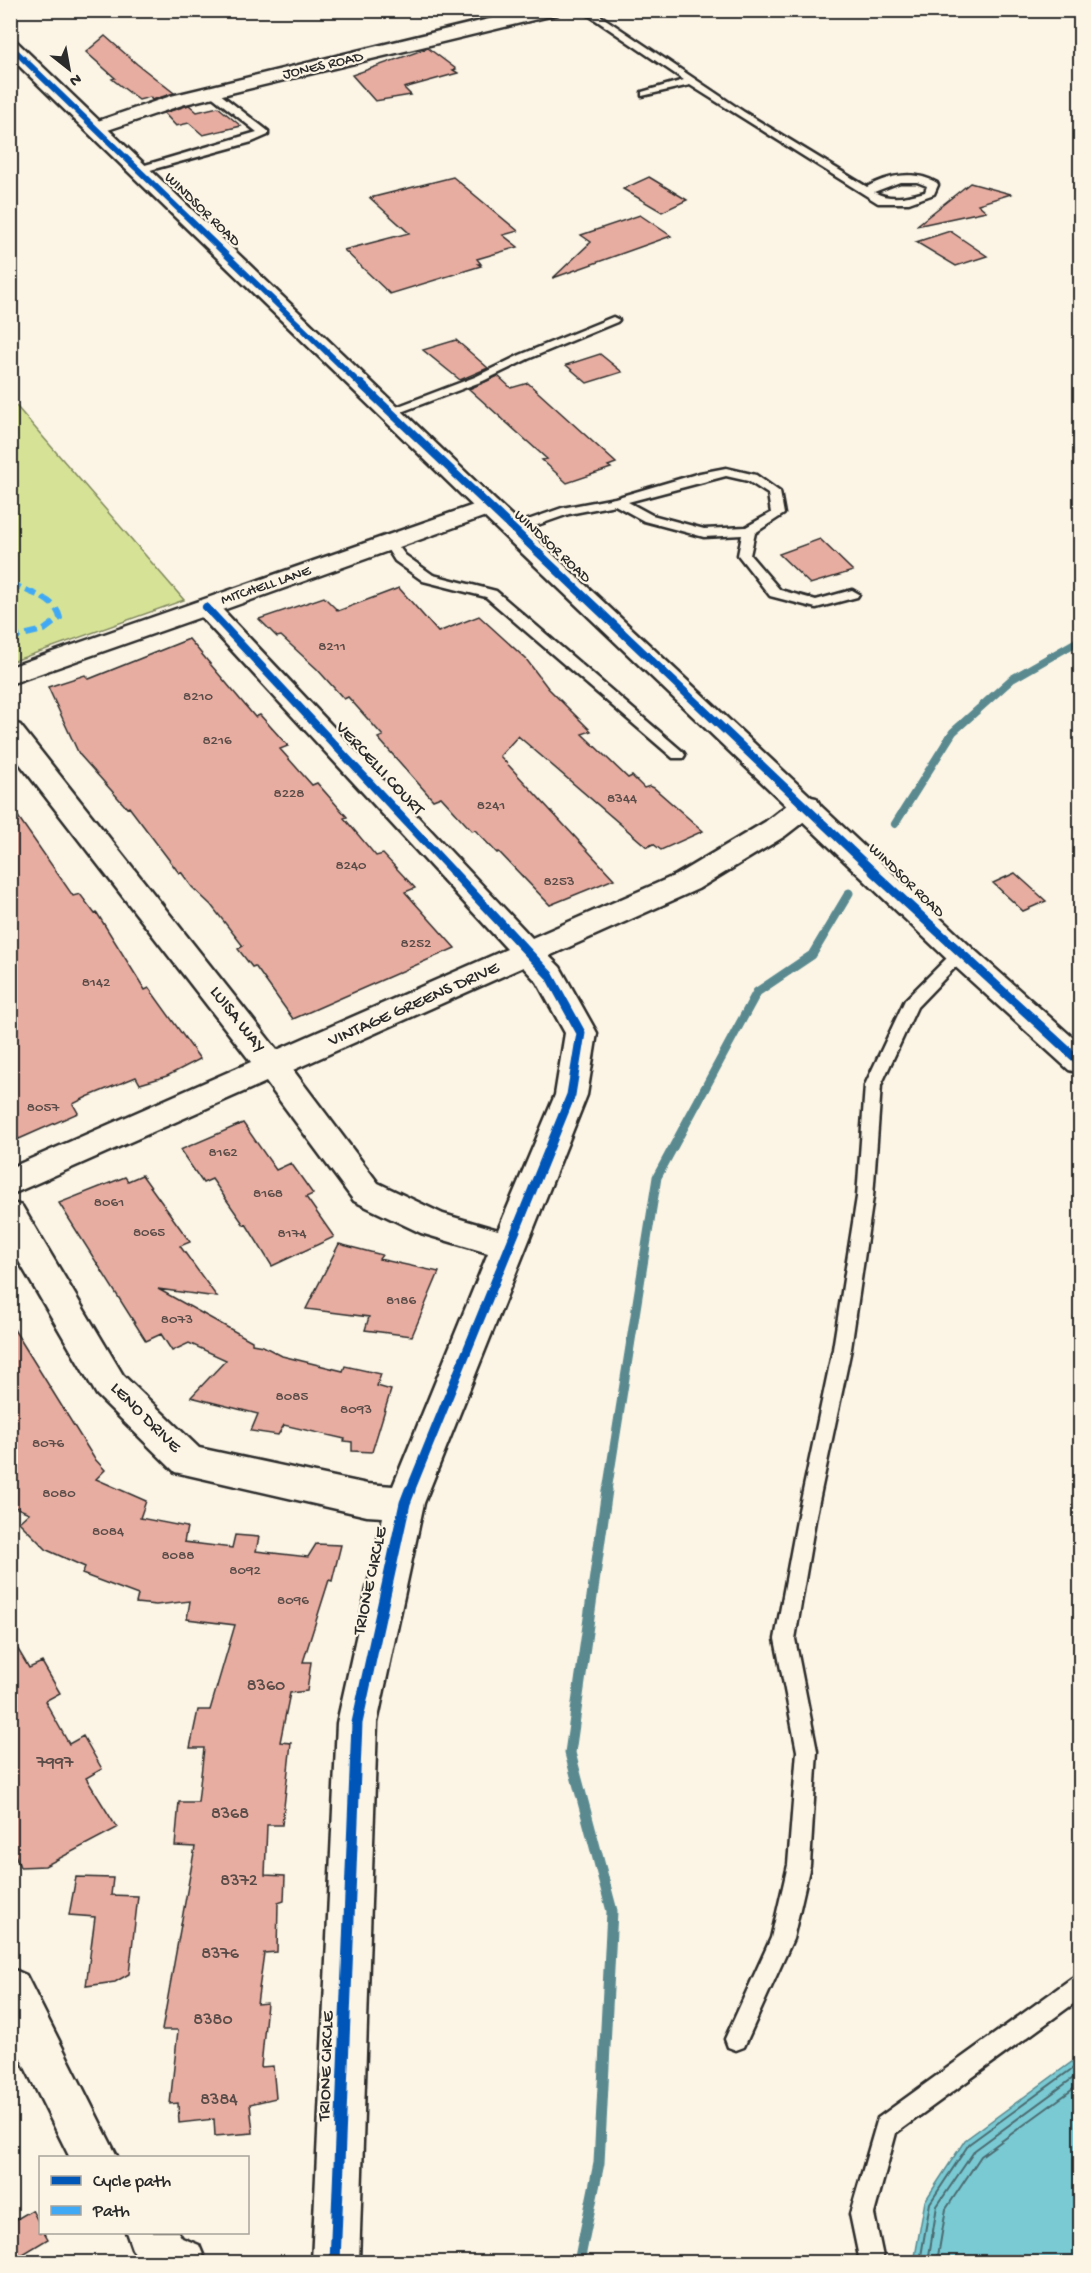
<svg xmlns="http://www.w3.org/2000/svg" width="1091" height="2273" font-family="'Gochi Hand',sans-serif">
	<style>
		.green { fill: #d6e396; stroke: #808760; stroke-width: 1.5 }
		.water { fill: #7acad4; stroke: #5a8a90; stroke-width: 1.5 }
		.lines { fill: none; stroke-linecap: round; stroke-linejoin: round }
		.shore { stroke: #4b6b6f; stroke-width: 2 }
		.stream-far2 { stroke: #5a8a90; stroke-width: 8 }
		.stream-far1 { stroke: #5a8a90; stroke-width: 9 }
		.stream { stroke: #5a8a90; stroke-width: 11 }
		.building { fill: #e7ada1; stroke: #2b2b2b; stroke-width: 1.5 }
		.lane-casing { stroke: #2b2b2b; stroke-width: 5 }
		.street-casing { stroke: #2b2b2b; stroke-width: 5 }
		.secondary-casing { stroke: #2b2b2b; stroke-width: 5 }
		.lane { fill: #fcf5e5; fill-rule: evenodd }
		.street { fill: #fcf5e5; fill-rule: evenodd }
		.secondary { fill: #fcf5e5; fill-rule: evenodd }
		.quiet { stroke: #3fa9f5; stroke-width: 6; stroke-dasharray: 12 6; stroke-linecap: butt }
		.cycleway-far3-casing { stroke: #fcf5e5; stroke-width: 8 }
		.cycleway-far2-casing { stroke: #fcf5e5; stroke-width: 10 }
		.cycleway-far1-casing { stroke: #fcf5e5; stroke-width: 13 }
		.cycleway-casing { stroke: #fcf5e5; stroke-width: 15 }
		.cycleway-far3 { stroke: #0057b8; stroke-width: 6 }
		.cycleway-far2 { stroke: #0057b8; stroke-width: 8 }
		.cycleway-far1 { stroke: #0057b8; stroke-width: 9 }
		.cycleway { stroke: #0057b8; stroke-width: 11 }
		.labels { text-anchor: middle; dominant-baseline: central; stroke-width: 4.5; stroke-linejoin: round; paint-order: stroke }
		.far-street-label { font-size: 15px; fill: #2b2b2b; stroke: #fcf5e5 }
		.number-label { font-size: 15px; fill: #5a4c48 }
		.street-label { font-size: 18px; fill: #2b2b2b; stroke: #fcf5e5 }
		.near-number-label { font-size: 18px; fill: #5a4c48 }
	</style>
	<rect width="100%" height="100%" fill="#fcf5e5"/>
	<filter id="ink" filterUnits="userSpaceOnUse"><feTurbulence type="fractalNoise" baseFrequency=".0167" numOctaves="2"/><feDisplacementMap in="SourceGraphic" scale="12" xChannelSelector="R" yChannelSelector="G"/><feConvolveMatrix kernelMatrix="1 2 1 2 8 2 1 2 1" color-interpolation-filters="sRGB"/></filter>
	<g filter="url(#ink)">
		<!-- green -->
		<path class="green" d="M11,400L184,600L11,662Z"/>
		<!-- water -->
		<path class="water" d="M1080,2056V2262H914L925,2201L965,2140Z"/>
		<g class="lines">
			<!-- shore -->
			<path class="shore" d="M920,2262L930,2203L969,2144L1080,2063
				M928,2262L937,2206L975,2150L1080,2073
				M937,2262L946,2209L981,2156L1080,2084"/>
			<!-- stream-far2 -->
			<path class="stream-far2" d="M895,824L953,732L1012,679L1080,640"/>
			<!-- stream-far1 -->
			<path class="stream-far1" d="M607,1491L657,1177L757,992L812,955L849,893"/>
			<!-- stream -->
			<path class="stream" d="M579,2262L599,2163L612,1911L570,1753L607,1490"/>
		</g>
		<!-- building -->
		<path class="building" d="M105,36L137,64L174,93L152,100L150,97L139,100L112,79L115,78L86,52Z
			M428,48L456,69L453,70L458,73L404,88L411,95L375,101L352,75Z
			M189,105L197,112L218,107L241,126L203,135L189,123L176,126L164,113Z
			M453,177L518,231L503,235L518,247L477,259L481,264H478L481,266L390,294L344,250L409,233L370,198Z
			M649,177L687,200L662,212L623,189Z
			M970,183L1011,194L978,204L986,211L916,226Z
			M640,215L671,236L553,278L591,242L581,235Z
			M950,231L987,256L956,266L916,242Z
			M456,340L488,368L460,380L423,350Z
			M600,354L622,372L587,383L566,365Z
			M498,376L511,388L528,383L616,463L608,466L611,468L567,483L542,460L547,459L469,389Z
			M820,539L853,571L810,584L779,554Z
			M399,588L438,632L479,616L526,659L548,688L591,731L582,734L628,778L632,776L644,788L650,786L654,788L703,831L661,850L653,844L647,847L518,736L500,756L614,879L550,905L499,852L497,853L475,830L472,831L441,797L433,800L378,738L383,736L348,697L344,699L317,669L281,636L277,637L259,619L324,597L338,611Z
			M189,639L255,717L260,715L288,746L280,749L312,785L317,783L347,817L344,818L376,856L383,854L415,888L405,892L455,948L293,1019L255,966L252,967L238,949L243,946L211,905L192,887L181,872L179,873L129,807L127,808L79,754L48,687L85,675L89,679Z
			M10,805L73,896L80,894L95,914L97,913L145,990L149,988L200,1059L167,1076L140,1084L136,1077L87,1097L73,1104L78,1113L19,1139L10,1128Z
			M1015,873L1046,901L1023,911L993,883Z
			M243,1123L276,1170L291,1163L313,1194L306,1197L334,1237L272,1266L246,1224L244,1225L212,1179L203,1183L180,1150Z
			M142,1175L190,1242L180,1246L217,1297L158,1289L252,1341V1344L263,1346L282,1356L343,1371L345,1366L381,1374L377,1386L391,1390L372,1452L352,1451V1442L344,1441L345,1439L284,1425L278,1435L251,1431L258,1414L191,1397L226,1360L189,1343L172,1351L161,1334L146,1341L59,1203L125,1177L128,1181Z
			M339,1244L382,1255L379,1259L439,1272L412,1336L365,1330L369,1317L306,1309Z
			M10,1323L94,1458L105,1470L96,1479L146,1501L140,1518L187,1527L184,1542L232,1548L235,1535L259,1537L256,1551L308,1557L316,1544L341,1545L332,1581L329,1580L303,1662H311L307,1691L290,1693L280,1742L291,1743L282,1825H267L265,1875L285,1876L284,1901L278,1903L277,1952L264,1953L257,2004L267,2003L261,2067L273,2066L276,2098L250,2104L253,2133L215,2136L214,2119L179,2123L178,2103L170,2104L178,2030H162L195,1847L175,1846L179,1802H198L204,1748H190L198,1710H210L235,1625L187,1619L190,1601L156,1605L136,1603L138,1595L82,1574L85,1567L47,1550L19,1522L29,1513L10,1505Z
			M10,1636L29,1668L42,1662L60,1693L45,1701L69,1744L83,1736L102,1769L86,1778L117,1828L45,1866L20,1867L10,1842Z
			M76,1877L113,1878L111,1895L138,1896L129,1974L115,1982L86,1986L95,1917L69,1915Z
			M32,2210L40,2225V2232H44L48,2239L10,2262V2223Z"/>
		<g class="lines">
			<!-- lane casing -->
			<g class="lane-casing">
				<path id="lane" d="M581,10H592L744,112L867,187C888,175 915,170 937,183L938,185L934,194L909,203H878L690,85L642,96V92L684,80ZM900,182H917L927,186L925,192C907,197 890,201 874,192Z
					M209,90H215L268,131V135L252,142L143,172H135V168L257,132L209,94Z
					M613,317L619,320L617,322L528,359L483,381L393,415H385L383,412L475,377L520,355Z
					M726,468L756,475L780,492L784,514L755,533L750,555L780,590L816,600L852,590L859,594L857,597L816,608L770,596L738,555L742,535L704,537L644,521L615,505L569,514L512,534L506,530L508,527L562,508L615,498L700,473ZM726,476L748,481L768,494L771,513L746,527L704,529L652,515L628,502Z
					M389,538L393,539L405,555L433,575L496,591L683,752L685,755L683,758H673L486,597L423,581L395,561L383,542Z
					M960,949L965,950L968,954L917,1007L881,1085L873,1197L851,1349L816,1515L795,1639L817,1751L810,1865L793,1939L744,2047L736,2050L728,2047L725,2039L771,1938L788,1865L797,1751L775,1639L798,1515L833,1349L857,1197L865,1085L905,1000L955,950Z
					M1080,1975V1999L896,2133L874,2214L884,2262H860L850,2214L878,2118L1072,1978Z"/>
			</g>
			<!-- street casing -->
			<g class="street-casing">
				<path id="street" d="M526,10H560L558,14L185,104L96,134L89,132L86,128L89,124L171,96Z
					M488,500L497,502L500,507L497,512L223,610L532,938L676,875L765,822L796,798L806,796L816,798L820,805L816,812L785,836L698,889L549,956L560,967L597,1033L587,1095L424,1503L377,1723L359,2262H312L337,1723L383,1517L367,1516L175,1472L97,1395L10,1246V1202L22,1206L123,1375L199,1448L367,1484L393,1486L488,1253L421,1233L354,1201L266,1082L10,1195V1168L251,1062L10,751V722L20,725L277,1050L507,949L201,617L10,684V667ZM523,967L537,982L565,1033L555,1095L498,1230L443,1214L378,1183L293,1070Z
					M10,1968L26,1975L118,2158H70L10,2037Z
					M126,2232H178L182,2238L199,2245L206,2262H142L132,2249Z"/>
			</g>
			<!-- secondary casing -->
			<g class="secondary-casing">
				<path id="secondary" d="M10,40L17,42L497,502L971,947L1080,1044V1073L1069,1070L949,961L479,512L10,57Z"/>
			</g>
			<!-- lane -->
			<use href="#lane" class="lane"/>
			<!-- street -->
			<use href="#street" class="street"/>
			<!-- secondary -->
			<use href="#secondary" class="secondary"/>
			<!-- quiet -->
			<path class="quiet" d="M10,582C26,593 55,596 60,618L44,630L10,638"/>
			<!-- cycleway-far3 casing -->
			<g class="cycleway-far3-casing">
				<path id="cycleway-far3" d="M10,46L362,386"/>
			</g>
			<!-- cycleway-far2 casing -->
			<g class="cycleway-far2-casing">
				<path id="cycleway-far2" d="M361,384L875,873
					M206,607L454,873"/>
			</g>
			<!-- cycleway-far1 casing -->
			<g class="cycleway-far1-casing">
				<path id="cycleway-far1" d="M873,872L1080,1062
					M410,1491L571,1095L581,1033L549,975L453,872"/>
			</g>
			<!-- cycleway casing -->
			<g class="cycleway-casing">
				<path id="cycleway" d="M335,2262L357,1723L405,1503L410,1490"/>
			</g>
			<!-- cycleway-far3 -->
			<use href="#cycleway-far3" class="cycleway-far3"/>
			<!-- cycleway-far2 -->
			<use href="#cycleway-far2" class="cycleway-far2"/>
			<!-- cycleway-far1 -->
			<use href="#cycleway-far1" class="cycleway-far1"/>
			<!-- cycleway -->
			<use href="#cycleway" class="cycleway"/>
		</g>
	</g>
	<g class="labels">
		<!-- far-street labels -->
		<g class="far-street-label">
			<text transform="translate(323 66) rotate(-13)">JONES ROAD</text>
			<text transform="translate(202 210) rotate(44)">WINDSOR ROAD</text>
			<text transform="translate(552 547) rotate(43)">WINDSOR ROAD</text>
			<text transform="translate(266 586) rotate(-19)">MITCHELL LANE</text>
			<text transform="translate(906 881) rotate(44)">WINDSOR ROAD</text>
		</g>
		<!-- number labels -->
		<g class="number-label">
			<text x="332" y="647">8211</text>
			<text x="198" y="697">8210</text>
			<text x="217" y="741">8216</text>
			<text x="289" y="794">8228</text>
			<text x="622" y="799">8344</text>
			<text x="491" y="806">8241</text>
			<text x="351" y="866">8240</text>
			<text x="559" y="882">8253</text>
			<text x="416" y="944">8252</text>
			<text x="96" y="983">8142</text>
			<text x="43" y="1108">8057</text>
			<text x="223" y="1153">8162</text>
			<text x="268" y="1194">8168</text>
			<text x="109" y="1203">8061</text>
			<text x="149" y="1233">8065</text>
			<text x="292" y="1234">8174</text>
			<text x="401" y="1301">8186</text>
			<text x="177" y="1320">8073</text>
			<text x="292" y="1397">8085</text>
			<text x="356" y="1410">8093</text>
			<text x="48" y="1444">8076</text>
			<text x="59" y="1494">8080</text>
			<text x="108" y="1532">8084</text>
			<text x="178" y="1556">8088</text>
			<text x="245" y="1571">8092</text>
			<text x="293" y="1601">8096</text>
		</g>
		<!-- street labels -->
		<g class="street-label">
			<text transform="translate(379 769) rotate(47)">VERCELLI COURT</text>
			<text transform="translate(414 1005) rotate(-24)">VINTAGE GREENS DRIVE</text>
			<text transform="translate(237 1020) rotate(52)">LUISA WAY</text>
			<text transform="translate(145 1418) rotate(45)">LENO DRIVE</text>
			<text transform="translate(371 1581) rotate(-78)">TRIONE CIRCLE</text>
			<text transform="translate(327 2066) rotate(-88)">TRIONE CIRCLE</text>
		</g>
		<!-- near-number labels -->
		<g class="near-number-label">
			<text x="266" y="1686">8360</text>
			<text x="55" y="1763">7997</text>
			<text x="230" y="1814">8368</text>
			<text x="239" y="1881">8372</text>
			<text x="220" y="1954">8376</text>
			<text x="213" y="2020">8380</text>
			<text x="219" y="2100">8384</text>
		</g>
	</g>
	<!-- margin -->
	<rect width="1091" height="2273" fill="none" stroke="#fcf5e5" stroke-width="36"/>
	<rect x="18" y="18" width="1055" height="2237" fill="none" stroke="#2b2b2b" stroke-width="2" filter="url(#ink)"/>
	<!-- legend -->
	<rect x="39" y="2156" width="210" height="78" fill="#fcf5e5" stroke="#a8a49b" stroke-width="1.5"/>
	<rect x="51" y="2176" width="30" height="9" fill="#0057b8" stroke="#a8a49b" stroke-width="1.5"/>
	<text x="93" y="2186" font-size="18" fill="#2b2b2b">Cycle path</text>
	<rect x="51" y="2206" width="30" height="9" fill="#3fa9f5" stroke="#a8a49b" stroke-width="1.5"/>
	<text x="93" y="2216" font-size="18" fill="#2b2b2b">Path</text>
	<!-- north arrow -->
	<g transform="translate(69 69) rotate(149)" stroke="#fcf5e5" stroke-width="4.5" paint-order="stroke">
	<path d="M0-4.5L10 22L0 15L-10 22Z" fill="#2b2b2b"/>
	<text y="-9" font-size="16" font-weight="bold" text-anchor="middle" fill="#2b2b2b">N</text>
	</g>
</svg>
